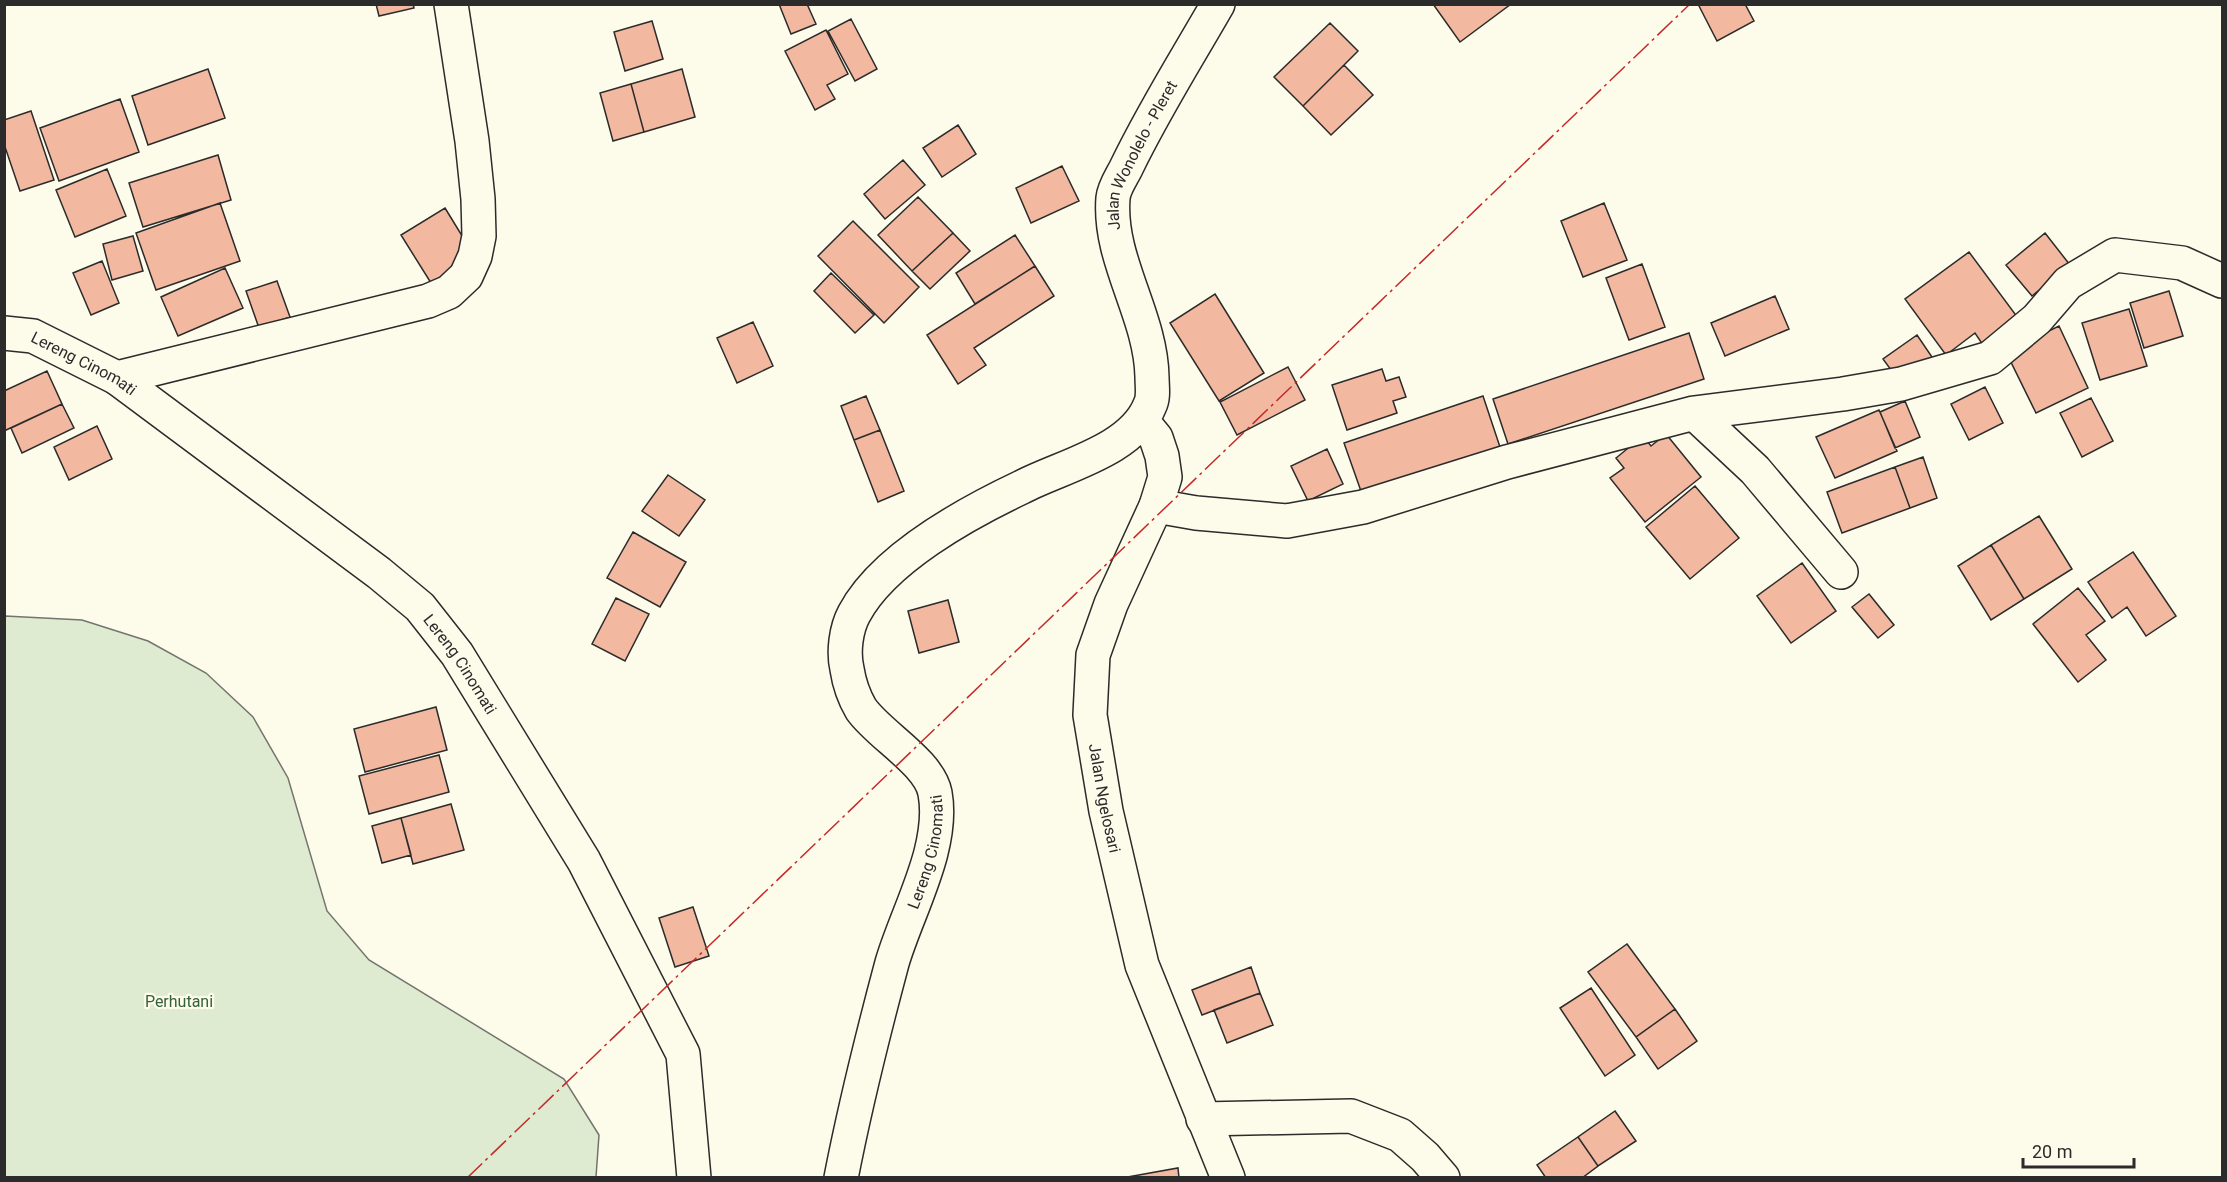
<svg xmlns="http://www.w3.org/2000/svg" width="2227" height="1182" font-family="Roboto,sans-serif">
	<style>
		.green { fill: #deebd1; stroke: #74746e; stroke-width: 1.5 }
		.building { fill: #f2b8a0; stroke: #2b2b2b; stroke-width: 1.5 }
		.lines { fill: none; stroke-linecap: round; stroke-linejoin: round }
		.street-casing { stroke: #2b2b2b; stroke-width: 36 }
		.secondary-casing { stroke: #2b2b2b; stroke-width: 36 }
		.street { stroke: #fdfbea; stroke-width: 33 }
		.secondary { stroke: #fdfbea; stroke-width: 33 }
		.power { stroke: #c62828; stroke-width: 1.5; stroke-dasharray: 21 4.5 3 4.5; stroke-linecap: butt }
		.labels { text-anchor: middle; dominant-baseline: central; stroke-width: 4.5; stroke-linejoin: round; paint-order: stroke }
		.street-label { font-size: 16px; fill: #2b2b2b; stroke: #fdfbea }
		.park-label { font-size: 16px; fill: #34623c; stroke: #fdfbea }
	</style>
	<rect width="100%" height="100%" fill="#fdfbea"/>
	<!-- green -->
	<path class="green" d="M5,616L82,620L148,641L206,673L253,717L288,778L327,911L369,960L564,1079L599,1135L596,1177H5Z"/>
	<!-- building -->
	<path class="building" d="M376,4H413L414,8L379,16Z
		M779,4H807L816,24L791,34Z
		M1433,4H1511L1460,42Z
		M1698,4H1745L1754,21L1717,41Z
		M851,19L877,69L855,81L828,31Z
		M652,21L663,59L625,71L614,32Z
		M1330,23L1358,51L1303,106L1274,77Z
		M826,30L848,74L827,85L835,99L815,110L785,51Z
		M1344,65L1373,95L1331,135L1303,106Z
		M208,69L225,118L148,145L132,96Z
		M682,69L695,117L644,132L631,84Z
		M631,84L644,132L613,141L600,93Z
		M120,99L139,152L59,181L40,128Z
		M31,111L54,180L20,191L4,144V120Z
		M958,125L976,154L942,177L923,148Z
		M218,155L231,200L143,227L129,183Z
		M903,160L925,185L885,219L864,194Z
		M1062,166L1079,201L1031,223L1016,188Z
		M107,169L126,216L75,237L56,190Z
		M918,197L953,233L912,271L878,235Z
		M220,203L240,261L156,290L136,233Z
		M1604,203L1627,260L1583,277L1561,221Z
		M445,208L475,257L431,283L401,235Z
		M853,221L919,287L884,323L818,256Z
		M953,233L970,251L930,289L912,271Z
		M2045,233L2070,265L2032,296L2006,265Z
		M1015,235L1035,266L975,304L956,273Z
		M133,236L143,271L112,280L103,244Z
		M1969,252L2021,322L1985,348L1975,333L1946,355L1905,299Z
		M102,261L119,303L91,315L73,273Z
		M1642,264L1665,327L1629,340L1606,278Z
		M1035,266L1054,296L974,348L986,365L958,384L927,335Z
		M225,268L243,308L178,336L161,297Z
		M831,273L874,315L855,333L814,291Z
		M277,281L290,317L259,328L246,291Z
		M2169,291L2183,336L2144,348L2130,303Z
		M1215,294L1264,373L1219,401L1170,323Z
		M1775,296L1789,329L1725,356L1711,323Z
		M2129,309L2147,366L2100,380L2082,323Z
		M753,322L773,366L737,383L717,338Z
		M2059,326L2088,388L2036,413L2006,352Z
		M1689,333L1704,379L1508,444L1493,399Z
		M1917,335L1932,357L1899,381L1883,359Z
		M1288,367L1305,400L1237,435L1220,402Z
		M1382,369L1386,381L1399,377L1406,397L1393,401L1397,413L1347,430L1332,385Z
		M47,371L62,404L4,431V391Z
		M1985,387L2003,423L1969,440L1951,404Z
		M866,396L880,430L854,440L841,406Z
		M1483,396L1500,447L1362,494L1344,443Z
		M2091,398L2113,441L2082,457L2060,413Z
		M1905,401L1920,437L1895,448L1880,412Z
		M62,404L74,428L22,453L11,428Z
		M1879,410L1897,451L1835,478L1816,437Z
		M97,426L112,459L69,480L54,447Z
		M880,430L904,491L878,502L854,440Z
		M1666,434L1701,477L1645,522L1610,478L1624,468L1616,458L1643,436L1651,446Z
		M1327,449L1343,484L1308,501L1291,466Z
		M1923,457L1937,498L1910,508L1895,467Z
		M1895,467L1910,508L1842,533L1827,492Z
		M668,475L705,500L679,536L642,511Z
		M1695,486L1739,538L1690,579L1646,527Z
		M2039,516L2072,569L2024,599L1991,545Z
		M633,532L686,562L660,607L607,578Z
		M1991,545L2024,599L1991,620L1958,566Z
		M2133,552L2176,616L2146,636L2127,607L2112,618L2088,582Z
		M1802,563L1836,611L1791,643L1757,596Z
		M2078,588L2105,621L2086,635L2106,660L2078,682L2033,624Z
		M1869,594L1894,625L1878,638L1852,607Z
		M616,598L649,614L625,661L592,644Z
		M948,600L959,642L919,653L908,611Z
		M436,707L447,750L365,772L354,729Z
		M439,755L449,792L369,814L359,776Z
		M451,804L464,850L413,864L401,818Z
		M401,818L411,855L382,863L372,826Z
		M693,907L709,956L675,967L659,918Z
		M1627,944L1675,1009L1636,1037L1588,972Z
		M1251,967L1260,993L1202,1015L1192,990Z
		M1591,988L1635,1055L1605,1076L1560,1008Z
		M1260,993L1273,1025L1227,1043L1214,1010Z
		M1675,1009L1697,1041L1658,1069L1636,1037Z
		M1615,1111L1636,1141L1598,1166L1578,1137Z
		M1578,1137L1598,1166L1582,1178H1546L1537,1165Z
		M1178,1168L1179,1178H1122Z"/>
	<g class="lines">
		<!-- street casing -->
		<g class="street-casing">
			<path id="street" d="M117,378L428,301L449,292L466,276L475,256L479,236L478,199L472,141L451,4
				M1694,413L1755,470L1841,572
				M1156,506L1196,513L1287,521L1363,507L1507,462L1694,413L1843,394L1901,384L1990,358L2037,319L2068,283L2115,255L2182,263L2222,281
				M1203,1119L1351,1116L1400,1135L1425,1157L1443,1178"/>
		</g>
		<!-- secondary casing -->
		<g class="secondary-casing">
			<g id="secondary">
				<path id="s1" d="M4,333L33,336L117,378L379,573L420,607L457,654L584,861L683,1054L694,1178"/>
				<path id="s2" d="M1142,421L1156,438L1162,456L1165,477L1156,506L1111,604L1093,655L1090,715L1106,811L1142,965L1228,1178"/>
				<path id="s3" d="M841,1178C855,1106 873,1034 892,963C907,911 945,848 935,793C929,762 879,735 861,709C854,697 849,682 847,669C843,652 846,629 854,614C883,559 967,513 1022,487C1062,466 1132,451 1150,405C1154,397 1152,386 1152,377C1151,315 1108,260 1113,198C1114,187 1123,175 1127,166C1154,110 1187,58 1218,4"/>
			</g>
		</g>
		<!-- street -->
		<use href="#street" class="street"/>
		<!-- secondary -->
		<use href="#secondary" class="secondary"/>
		<!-- power -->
		<path class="power" d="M467,1178L1690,4"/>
	</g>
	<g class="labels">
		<!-- street labels -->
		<g class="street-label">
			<text stroke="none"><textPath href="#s3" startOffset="1242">Jalan Wonolelo - Pleret</textPath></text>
			<text stroke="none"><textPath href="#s1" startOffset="87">Lereng Cinomati</textPath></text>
			<text stroke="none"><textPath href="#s1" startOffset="573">Lereng Cinomati</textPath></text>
			<text stroke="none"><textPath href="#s2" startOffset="399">Jalan Ngelosari</textPath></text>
			<text stroke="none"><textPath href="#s3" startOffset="338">Lereng Cinomati</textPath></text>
		</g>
		<!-- park labels -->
		<g class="park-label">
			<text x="179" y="1001">Perhutani</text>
		</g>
	</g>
	<!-- border -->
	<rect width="2227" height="1182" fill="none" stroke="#2b2b2b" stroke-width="12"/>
	<!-- scale -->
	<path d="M2023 1158v9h111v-9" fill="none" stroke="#2b2b2b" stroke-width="3"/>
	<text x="2032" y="1158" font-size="18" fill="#2b2b2b" stroke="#fdfbea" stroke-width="4.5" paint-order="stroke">20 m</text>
</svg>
